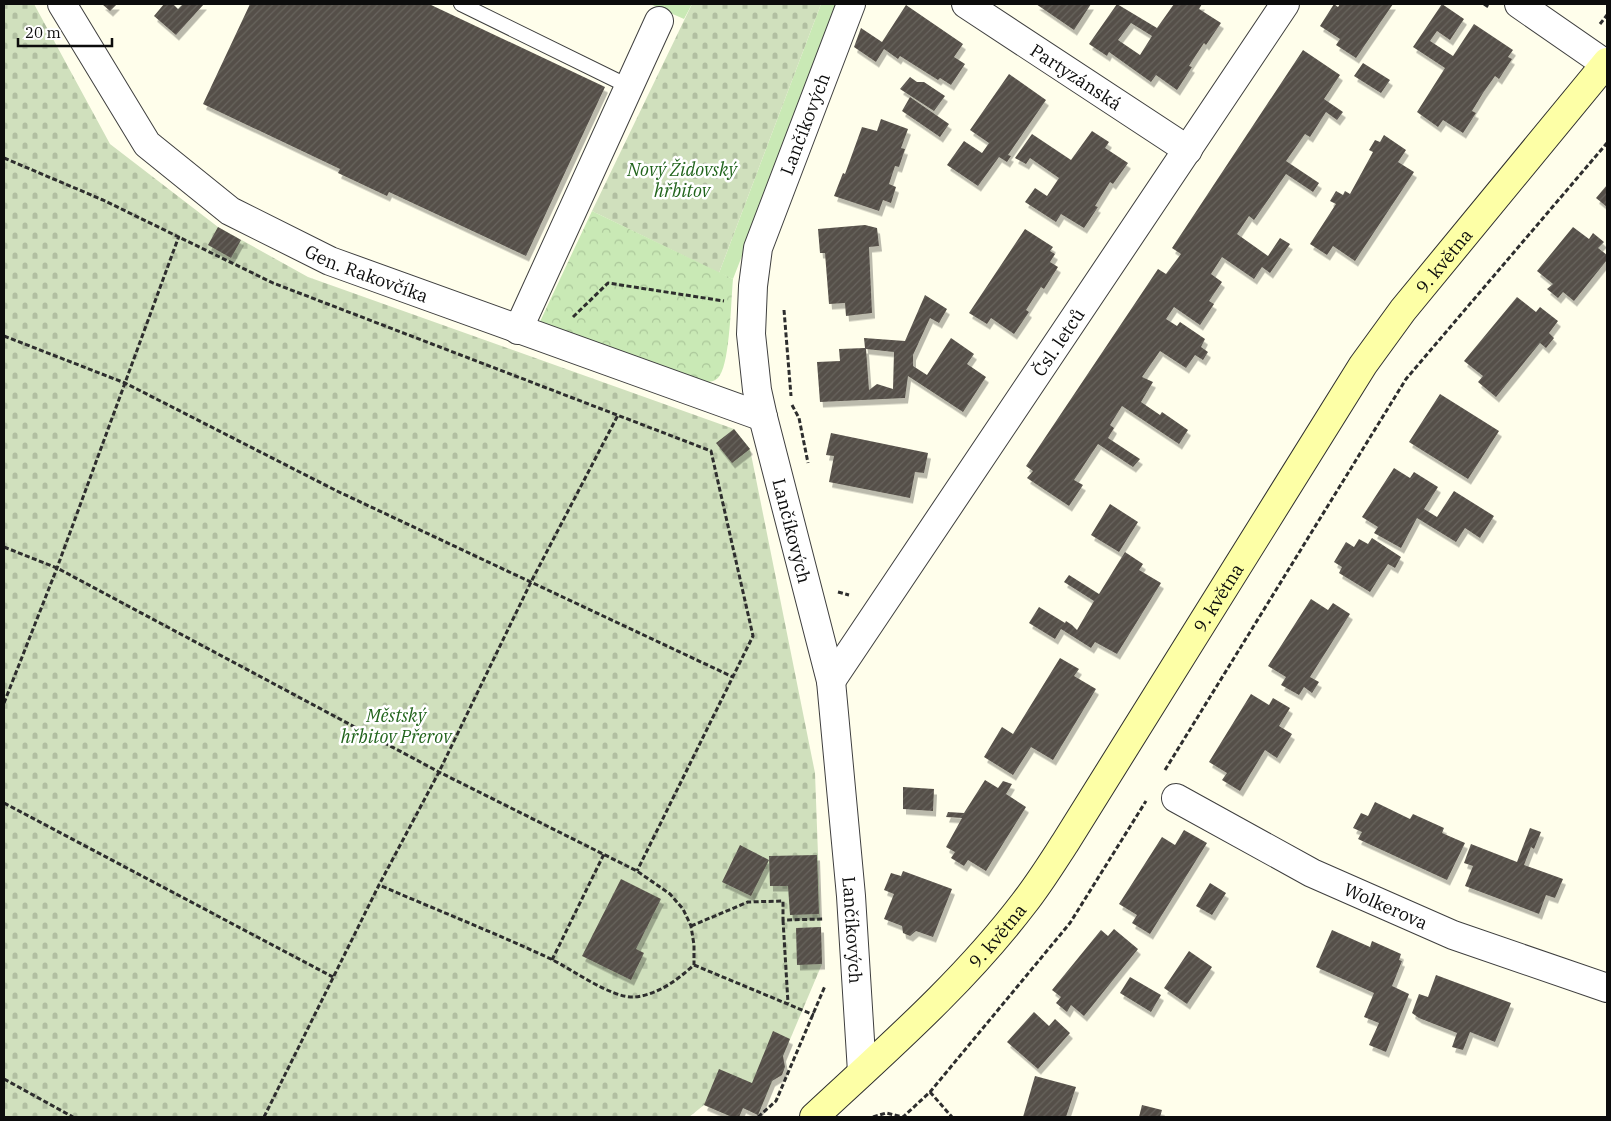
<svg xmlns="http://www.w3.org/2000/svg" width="1611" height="1121" font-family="'IBM Plex Serif',serif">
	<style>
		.grass { fill: #c9e9b5 }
		.cemetery { fill: url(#cemetery-stones) }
		.park { fill: url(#park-crowns) }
		.building { fill: url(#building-hatch); fill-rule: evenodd; filter: url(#shadow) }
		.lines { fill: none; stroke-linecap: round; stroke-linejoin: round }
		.lane-casing { stroke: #3f3f3f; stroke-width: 16 }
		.street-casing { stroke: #3f3f3f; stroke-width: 30 }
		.secondary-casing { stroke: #2e2e2e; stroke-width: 30 }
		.path { stroke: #2e2e2e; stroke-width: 3; stroke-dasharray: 5 2.5; stroke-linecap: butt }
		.lane { stroke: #fff; stroke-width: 14 }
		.street { stroke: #fff; stroke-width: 28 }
		.secondary { stroke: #fdffa6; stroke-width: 28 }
		.labels { text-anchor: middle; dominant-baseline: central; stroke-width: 5; stroke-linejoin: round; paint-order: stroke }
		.street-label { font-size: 18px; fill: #0c0c0c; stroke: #fff }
		.park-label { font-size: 18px; font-style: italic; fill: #21641c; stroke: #fff }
	</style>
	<defs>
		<pattern id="cemetery-stones" width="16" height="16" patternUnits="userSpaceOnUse" patternTransform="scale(1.25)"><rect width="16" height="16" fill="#d0e0bd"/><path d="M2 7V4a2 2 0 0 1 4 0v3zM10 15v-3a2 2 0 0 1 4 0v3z" fill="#b1bfa1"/></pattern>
		<pattern id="park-crowns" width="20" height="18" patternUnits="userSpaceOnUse" patternTransform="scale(1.25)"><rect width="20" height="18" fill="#c9e9b5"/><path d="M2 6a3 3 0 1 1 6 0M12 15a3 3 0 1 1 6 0" fill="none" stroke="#abc79a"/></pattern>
		<pattern id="building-hatch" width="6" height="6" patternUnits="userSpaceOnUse" patternTransform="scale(1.25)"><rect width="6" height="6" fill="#554f48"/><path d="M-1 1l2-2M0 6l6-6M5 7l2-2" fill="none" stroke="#68645e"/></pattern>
		<filter id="shadow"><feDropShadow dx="3" dy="5.5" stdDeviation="0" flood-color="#0004"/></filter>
	</defs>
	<rect width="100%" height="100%" fill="#fffeeb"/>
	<!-- grass -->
	<path class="grass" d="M650,4H692L684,19Z
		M821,4H840L733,279L719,273Z"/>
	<!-- cemetery -->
	<path class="cemetery" d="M4,4H34L110,144L218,227L308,277L734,429L750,449L815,773L822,964L758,1115L743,1108L739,1117H732L704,1105L689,1117H4Z
		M692,4H821L719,273L592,211Z"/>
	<!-- park -->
	<path class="park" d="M592,211L733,279C731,300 730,360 720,375C717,381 710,382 703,383L537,328Z"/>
	<!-- building -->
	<path class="building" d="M102,4H117L110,11Z
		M164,4H173L178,9L183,4H204L176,35L154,16Z
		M250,4H429L605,87L526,256L389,192L387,196L338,173L340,169L203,104Z
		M1036,4H1091L1074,30Z
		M1117,4L1157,28L1174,4H1202L1199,9L1221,23L1206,45L1204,43L1196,55L1189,66L1192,67L1177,90L1156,75L1151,82L1109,52L1107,56L1089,44ZM1131,23L1152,36L1140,55L1118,40Z
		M1334,4L1338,7L1340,4H1393L1356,58L1336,45L1340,39L1320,26Z
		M1442,4L1464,19L1450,40L1437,31L1430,41L1453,56L1474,24L1513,50L1508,57L1512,59L1499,79L1495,76L1483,93L1472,111L1476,113L1463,133L1443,120L1438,127L1417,112L1445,68L1413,47Z
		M906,5L963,44L954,57L965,64L951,85L940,78L938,80L900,56L898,59L884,49L876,62L854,47L861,28L882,42Z
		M1303,50L1340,75L1324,99L1343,112L1337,120L1326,112L1310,137L1305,134L1286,161L1319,183L1313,192L1286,174L1254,220L1249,216L1237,234L1268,256L1280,238L1290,244L1270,273L1262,267L1254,279L1222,257L1211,274L1222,282L1209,301L1214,304L1200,325L1174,307L1166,319L1177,326L1180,322L1205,339L1201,347L1208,352L1203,360L1195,355L1186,368L1160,351L1142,377L1153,382L1141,402L1160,415L1162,412L1188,430L1179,444L1122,406L1110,425L1114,428L1108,438L1140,459L1133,467L1098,444L1074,480L1083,485L1069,506L1027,478L1033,471L1026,466L1158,269L1166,274L1181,254L1172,248Z
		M1363,63L1390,80L1381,93L1354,76Z
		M1009,74L1046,100L1008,155L1011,156L1007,162L999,157L978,186L947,165L964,141L982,153L989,143L970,130Z
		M910,77L917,82H924L945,96L934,111L900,89Z
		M910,97L949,124L940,137L902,111Z
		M881,119L908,129L901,148L905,149L899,167L895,166L889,184L896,187L891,203L883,200L879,211L834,196L843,173L845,174L862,127L877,131Z
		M1092,131L1109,142L1105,148L1128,163L1113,184L1110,182L1095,206L1098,207L1084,228L1061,214L1056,222L1025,202L1035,188L1047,196L1059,178L1030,158L1026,164L1015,158L1032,134L1071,160Z
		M1384,135L1406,150L1398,162L1414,172L1355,261L1333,246L1327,255L1310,244L1336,204L1330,201L1336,191L1343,195L1345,191L1350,194L1373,152L1369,150L1375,140L1380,142Z
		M1607,185V207L1596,198Z
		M865,225L877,228L879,246L869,247L872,313L846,316L845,303L829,304L825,253H820L818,229Z
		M218,227L241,240L231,258L208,245Z
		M1573,227L1589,239L1593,233L1604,242L1598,248L1607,255V260L1574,301L1563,292L1558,298L1547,289L1553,284L1537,271Z
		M1025,229L1053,247L1050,251L1055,254L1050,262L1058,267L1044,289L1041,287L1033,299L1026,310L1029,312L1014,334L991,318L987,324L969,313Z
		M925,295L947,309L939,323L930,318L913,355V366L927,375L951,338L974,354L967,364L986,377L963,412L908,376L905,398L820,402L817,362L840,361L839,349L865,348L864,338L905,341ZM866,349L894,352L893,389L877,384L869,390Z
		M1517,297L1536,312L1540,307L1558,321L1549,333L1554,338L1546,348L1540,343L1496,397L1478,382L1483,376L1464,361Z
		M1440,394L1499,431L1468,479L1409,442Z
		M734,429L750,449L732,463L716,443Z
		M831,433L928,453L924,473L915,472L910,498L829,482L834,456L826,455Z
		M1394,468L1410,478L1414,472L1438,487L1424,509L1437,517L1454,491L1494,516L1480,538L1465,528L1456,542L1417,518L1401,548L1374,533L1378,527L1362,517Z
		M1110,504L1138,522L1119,552L1091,535Z
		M1372,538L1401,557L1395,568L1388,564L1370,592L1339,573L1342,567L1334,562L1346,542L1354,547L1359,539L1368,544Z
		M1125,552L1143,564L1139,570L1161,583L1117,654L1095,642L1091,648L1061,629L1055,639L1029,623L1039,607L1065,623L1066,621L1072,625L1077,630L1094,601L1064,582L1069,575L1099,594Z
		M1311,599L1328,610L1333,603L1350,614L1310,677L1319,682L1312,693L1304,687L1299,695L1281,685L1286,677L1268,666Z
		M1060,658L1079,669L1074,676L1096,689L1053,760L1031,747L1013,775L984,757L1002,727L1013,734Z
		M1251,694L1269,705L1273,698L1290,708L1279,726L1292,734L1277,758L1265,750L1240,791L1222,780L1227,773L1209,762Z
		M985,780L998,788L1003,781L1012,784L1006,794L1026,807L986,871L968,860L964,866L951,858L955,852L946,847L962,818L946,817L948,812L964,813Z
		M903,787L934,789L933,811L903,809Z
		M1375,802L1410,819L1413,814L1444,828L1442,833L1465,843L1447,880L1358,839L1362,832L1353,828L1361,813L1368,816Z
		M1530,828L1541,832L1534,849L1531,847L1524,865L1563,879L1555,898L1546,895L1539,914L1465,886L1473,866L1464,863L1471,844L1517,862Z
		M1184,830L1207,843L1150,934L1132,923L1137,915L1119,904L1162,837L1175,845Z
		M740,845L769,860L751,896L722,882Z
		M817,855L819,914L790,915L788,886H770L769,856Z
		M903,871L952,889L933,937L916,931L910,936L903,933L902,926L884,919L894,894L884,890L891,873L901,876Z
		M621,879L661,899L636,949L644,953L631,980L582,956Z
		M1210,883L1226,893L1212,915L1196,906Z
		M821,927L822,964L797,965L796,928Z
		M1114,929L1138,949L1084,1016L1071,1005L1067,1012L1056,1003L1061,997L1052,990L1101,930L1108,936Z
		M1332,930L1370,947L1372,941L1401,954L1399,960L1402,961L1392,986L1409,994L1386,1052L1369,1045L1379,1023L1364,1017L1374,993L1316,967Z
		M1189,951L1212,967L1187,1004L1164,988Z
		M1436,975L1511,1003L1495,1042L1470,1032L1463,1050L1452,1047L1457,1033L1419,1018L1412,1013L1419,994L1428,997Z
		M1130,977L1161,995L1151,1012L1120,993Z
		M1034,1012L1049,1026L1055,1019L1070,1033L1038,1069L1007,1042Z
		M773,1031L790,1039L783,1056L785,1067L782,1075L772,1081L758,1115L743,1108L739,1117H732L704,1105L719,1069L752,1083Z
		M1035,1076L1076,1087L1066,1117H1023Z
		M1142,1105L1162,1110L1160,1117H1139Z"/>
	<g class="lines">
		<!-- lane casing -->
		<g class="lane-casing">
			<path id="lane" d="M461,4L630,87"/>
		</g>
		<!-- street casing -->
		<g class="street-casing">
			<g id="street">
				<path id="s1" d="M62,4L147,144L230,211L330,261L763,417"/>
				<path id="s2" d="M851,4L758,248L753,286L751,334L757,390L763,417L831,681L851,896L862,1072"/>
				<path id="s3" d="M966,4L1188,150"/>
				<path d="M1519,4L1607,65"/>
				<path d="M518,330L659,21"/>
				<path id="s4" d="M831,681L1285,4"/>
				<path id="s5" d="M1176,798L1312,873L1453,935L1607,988"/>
			</g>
		</g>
		<!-- secondary casing -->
		<g class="secondary-casing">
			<g id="secondary">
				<path id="s6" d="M814,1117C887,1049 963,983 1024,903C1039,884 1052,863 1065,843L1363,365L1403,310L1607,62"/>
			</g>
		</g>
		<!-- path -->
		<path class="path" d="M1484,4L1490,8
			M1600,24L1607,15
			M4,158L103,200L273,283L711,451L753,636L637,871
			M784,310L791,396
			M573,317L608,283L724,301
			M4,336L125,383L337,491L733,677
			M792,405L799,418L808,463
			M4,547L57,568L439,772L637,871L670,894L683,909L691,926L694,945V965C677,980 658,995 634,997C611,998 573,970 551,959C495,933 437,910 379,885
			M838,592L849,595
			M4,703L57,568L179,236
			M1165,770L1406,379L1607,143
			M4,803L333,977
			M783,920L788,1003
			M691,926L748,902L783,901V920L823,919
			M552,960L604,854
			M694,965L814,1015
			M4,1079L73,1117
			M930,1092L952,1117
			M264,1117L379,885L439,772L531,582L618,415
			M758,1117L776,1101L825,986
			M873,1117L886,1113L903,1117L930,1092L1070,923L1146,801"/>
		<!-- lane -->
		<use href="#lane" class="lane"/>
		<!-- street -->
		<use href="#street" class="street"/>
		<!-- secondary -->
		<use href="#secondary" class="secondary"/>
	</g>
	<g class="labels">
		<!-- street labels -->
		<g class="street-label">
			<text stroke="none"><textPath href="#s3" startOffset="132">Partyzánská</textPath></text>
			<text transform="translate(805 124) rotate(-69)">Lančíkových</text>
			<text stroke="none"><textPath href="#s6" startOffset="1068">9. května</textPath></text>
			<text stroke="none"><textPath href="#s1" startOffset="421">Gen. Rakovčíka</textPath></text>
			<text stroke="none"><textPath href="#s4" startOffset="408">Čsl. letců</textPath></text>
			<text stroke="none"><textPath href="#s2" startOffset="549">Lančíkových</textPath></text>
			<text stroke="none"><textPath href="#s6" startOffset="662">9. května</textPath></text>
			<text stroke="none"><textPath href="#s5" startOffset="236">Wolkerova</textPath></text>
			<text stroke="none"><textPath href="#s2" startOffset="954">Lančíkových</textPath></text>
			<text stroke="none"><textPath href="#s6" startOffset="258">9. května</textPath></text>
		</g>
		<!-- park labels -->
		<g class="park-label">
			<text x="682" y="169">Nový Židovský<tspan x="682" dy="21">hřbitov</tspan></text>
			<text x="396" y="715">Městský<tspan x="396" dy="21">hřbitov Přerov</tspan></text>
		</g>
	</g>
	<!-- border -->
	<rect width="1611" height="1121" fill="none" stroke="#0c0c0c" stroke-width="10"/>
	<!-- scale -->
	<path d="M18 38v8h94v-8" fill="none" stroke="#0c0c0c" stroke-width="2.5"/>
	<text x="25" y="38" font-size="15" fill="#0c0c0c" stroke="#ffffff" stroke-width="4" paint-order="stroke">20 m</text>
</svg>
